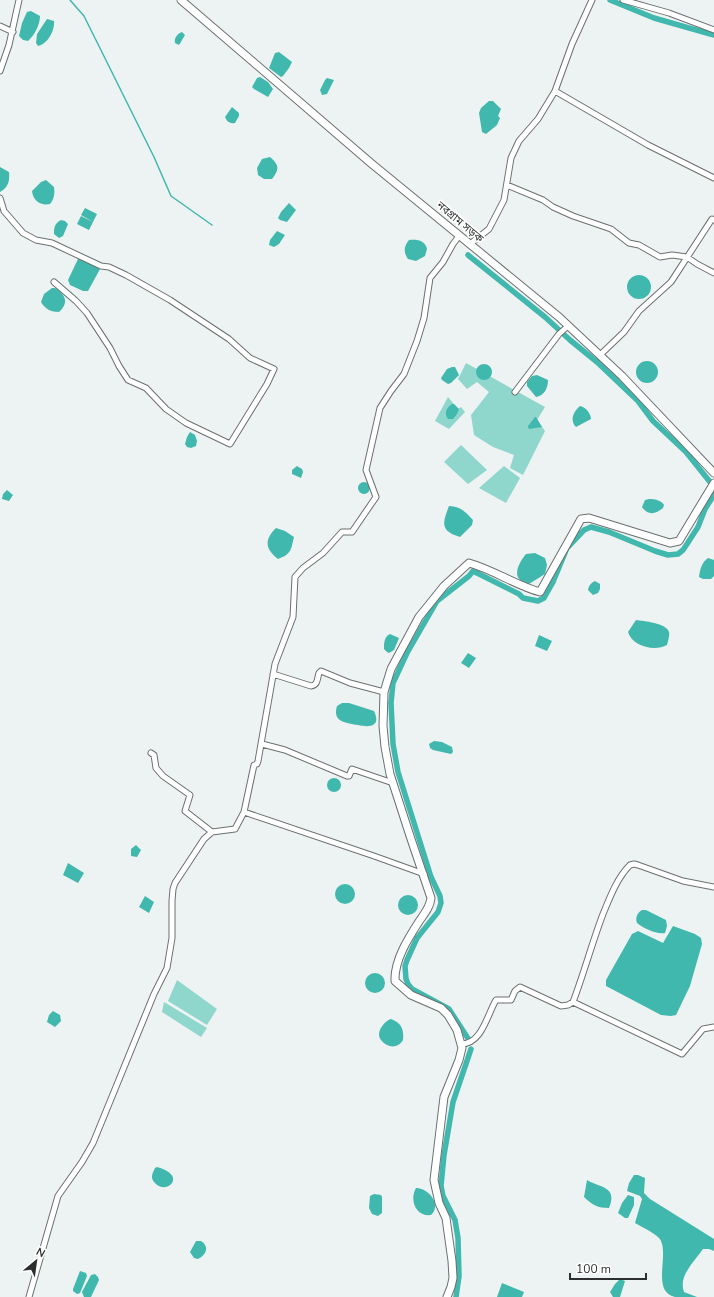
<svg xmlns="http://www.w3.org/2000/svg" width="714" height="1297" font-family="'Nunito Sans','Noto Sans Bengali',sans-serif">
	<style>
		.green { fill: #8fd6cd }
		.water { fill: #41b8ad }
		.lines { fill: none; stroke-linecap: round; stroke-linejoin: round }
		.stream { stroke: #41b8ad; stroke-width: 1.5 }
		.canal { stroke: #41b8ad; stroke-width: 5.5 }
		.minor-casing { stroke: #6b706f; stroke-width: 7 }
		.tertiary-casing { stroke: #6b706f; stroke-width: 9 }
		.secondary-casing { stroke: #6b706f; stroke-width: 9 }
		.minor { stroke: #fff; stroke-width: 5 }
		.tertiary { stroke: #fff; stroke-width: 7 }
		.secondary { stroke: #fff; stroke-width: 7 }
		.labels { text-anchor: middle; dominant-baseline: central; stroke-width: 3.5; stroke-linejoin: round; paint-order: stroke }
		.street-label { font-size: 11px; fill: #2d2f2f; stroke: #fff }
	</style>
	<rect width="100%" height="100%" fill="#edf3f2"/>
	<!-- green -->
	<path class="green" d="M466,363L545,407L537,420L545,431L523,475L510,468L514,455L493,447L474,435L471,415L489,392L477,382L467,389L458,379Z
		M448,397L458,409L461,407L465,412L449,429L435,421Z
		M461,445L487,470L468,484L444,462Z
		M504,466L520,478L506,503L479,488Z
		M177,980L217,1009L207,1025L168,1001Z
		M164,1002L207,1028L201,1037L162,1012Z"/>
	<!-- water -->
	<path class="water" d="M31,11L40,16C40,25 34,36 28,41L23,40L19,36L22,23L27,12Z
		M47,19L54,21C55,30 48,44 38,46L36,43L37,34Z
		M182,32L185,35L179,45L175,43C174,38 177,34 182,32Z
		M279,52L292,62L289,68L283,76L281,77L269,68L275,53Z
		M260,77L268,82L273,89L268,97L254,89L252,87L257,78Z
		M327,78L334,80L327,94L322,95L320,90L325,80Z
		M489,101H493L501,109L498,116L500,118L497,125L486,134L482,132L479,113L481,108Z
		M232,107L239,113V116L235,123C230,124 227,122 225,117Z
		M270,157C279,165 280,169 272,179H264L258,175L257,168L262,159Z
		M0,167L9,172C10,181 8,188 0,192Z
		M46,180L54,187C55,194 54,199 50,204C41,206 33,201 32,191L41,182Z
		M289,203L296,210L287,222L280,220L278,218L281,212Z
		M85,208L97,214L93,222L81,215Z
		M81,216L93,222L89,230L77,224Z
		M61,220L65,221L68,224L63,236L59,238L54,234C54,227 55,223 61,220Z
		M277,231L285,235L279,244L274,247L269,245L270,240Z
		M409,240C417,239 425,240 427,249L425,256L416,261L408,259C403,252 404,246 409,240Z
		M78,259C85,259 95,264 100,269L88,291H83L70,285L68,280Z
		M627 287a12 12 0 1 1 24 0a12 12 0 1 1-24 0Z
		M52,288H55C66,295 69,303 59,312C51,312 45,309 41,302L44,294Z
		M636 372a11 11 0 1 1 22 0a11 11 0 1 1-22 0Z
		M476 372a8 8 0 1 1 16 0a8 8 0 1 1-16 0Z
		M452,367H455L459,375L451,383L448,384L442,380L441,378L447,369Z
		M537,375L548,380C548,388 544,396 536,397L527,386V382L532,376Z
		M452,404H454L459,409L457,414L453,419H448C444,413 446,408 452,404Z
		M580,406C586,407 591,414 591,419L576,427C569,420 574,411 580,406Z
		M535,417H536L542,427L529,429L528,427V426Z
		M190,432L195,435L197,441L196,446L191,448L187,447L185,444L187,437Z
		M297,466L302,469L303,472L301,478L292,474V470Z
		M358 488a6 6 0 1 1 12 0a6 6 0 1 1-12 0Z
		M7,490L13,495L9,501L2,499L3,494Z
		M649,499C655,499 661,500 664,505L663,508C656,514 648,516 642,507L645,500Z
		M449,506C462,507 464,511 473,520L472,525L460,537C439,531 443,522 449,506Z
		M276,528L285,531L294,537C291,549 292,554 278,559C265,549 264,540 276,528Z
		M535,553L545,558L547,565L545,574L529,584C527,584 525,583 523,582C511,576 520,561 526,554Z
		M708,558L714,560V576L711,579H703L699,577C700,569 702,562 708,558Z
		M595,581L600,584V589L598,593L593,595L588,590C589,585 591,583 595,581Z
		M636,620C643,621 667,623 669,632C670,635 668,641 667,645C654,652 632,646 628,632Z
		M390,634L399,638L394,650L389,653L387,652L384,649C384,643 384,637 390,634Z
		M539,635L552,641L547,651L535,646Z
		M468,653L476,658L469,668L461,663Z
		M342,703H349L374,711C381,726 371,728 358,725C346,723 332,722 337,706Z
		M434,741L442,742L452,747L453,752L451,754L433,750L430,748L429,744Z
		M327 785a7 7 0 1 1 14 0a7 7 0 1 1-14 0Z
		M136,845L141,850L137,857L131,856V849Z
		M68,863L84,873L78,883L63,875Z
		M335 894a10 10 0 1 1 20 0a10 10 0 1 1-20 0Z
		M398 905a10 10 0 1 1 20 0a10 10 0 1 1-20 0Z
		M145,896L154,902L149,913L139,907Z
		M642,910H646L666,920L667,926L665,933C657,935 643,928 637,923C635,918 637,913 642,910Z
		M673,926L695,934L701,938L702,944L690,986L676,1015L671,1016L661,1015L606,986V980L632,934L638,931L663,943Z
		M365 983a10 10 0 1 1 20 0a10 10 0 1 1-20 0Z
		M53,1011L60,1015L61,1021L55,1027L47,1022L49,1015Z
		M391,1019C402,1023 404,1030 403,1040C398,1049 387,1048 381,1040C375,1033 384,1021 391,1019Z
		M157,1167C188,1175 167,1196 155,1183C150,1178 152,1174 155,1168Z
		M634,1175H638L645,1178L644,1193L650,1199L714,1239V1251L709,1249H703C694,1262 678,1276 684,1292L697,1297C690,1297 681,1297 675,1297C650,1291 671,1252 659,1238C653,1232 642,1227 635,1223L642,1199L640,1196L627,1191L629,1183Z
		M587,1180C600,1188 618,1186 609,1208C598,1208 592,1205 584,1197Z
		M416,1188C429,1188 442,1205 431,1215C416,1217 409,1200 416,1188Z
		M374,1194L381,1195L382,1197V1213L378,1216L372,1214L369,1208L370,1196Z
		M628,1195L634,1197V1205L628,1218H625L618,1213L622,1203Z
		M196,1241H201C210,1247 206,1255 198,1259L194,1258L190,1252Z
		M80,1271L86,1273L87,1276L80,1293L77,1294L73,1291V1289Z
		M95,1274L98,1277L99,1280L91,1297H84L82,1292L91,1275Z
		M620,1279L625,1281L620,1297H613L610,1292L615,1284Z
		M502,1283L524,1292L522,1297H497Z"/>
	<g class="lines">
		<!-- stream -->
		<path class="stream" d="M70,0L84,16L154,157L171,196L212,225"/>
		<!-- canal -->
		<path class="canal" d="M610,0L654,18L714,35
			M468,255L545,317L570,340L597,362L638,401L653,421L686,452L714,487
			M469,1040L449,1009L412,989L408,984L406,979L405,966L407,960L417,938L438,912L441,903L440,896L431,877L398,772L393,744L391,703L393,683L407,653L437,601L469,576L473,571L519,594L523,598L538,601L544,598L553,582L567,548L584,530L591,527L609,532L655,551L668,555L678,554L683,550L687,544L698,527L705,509L714,495
			M456,1297L459,1276L458,1238L455,1220L443,1196L441,1186L444,1155L453,1102L471,1049"/>
		<!-- minor casing -->
		<g class="minor-casing">
			<path id="minor" d="M592,0L572,44L555,91L648,145L714,178
				M623,0L669,13L714,30
				M0,26L13,32
				M0,71L9,45L19,0
				M507,185L543,200L553,207L573,216L611,229L629,243L639,245L660,257L672,255L687,257L697,264L714,273
				M0,198L4,211L23,233L36,240L52,243L101,266L109,267L126,275L170,300L229,339L250,358L274,369L267,384L230,444L186,423L166,409L146,388L128,380L119,366L110,348L87,313L76,301L54,282
				M470,244L489,229L504,200L511,158L519,141L538,119L555,91
				M600,355L624,332L639,311L671,282L712,219L714,220
				M515,392L559,334L568,326
				M273,674L311,686C318,685 317,679 319,673L321,671L350,683L384,692
				M262,744L285,750L347,776H349L352,769L393,783
				M151,753L154,755L156,768L163,776L190,795L185,811L212,832
				M244,812L374,856L424,874
				M573,1002L682,1054L703,1029L714,1027
				M461,1044C482,1044 487,1015 496,1000H511L515,991L520,987L561,1006L568,1005L573,1002C584,973 592,943 603,914C610,897 617,878 630,865L634,864L638,865L683,881L714,887
				M29,1297L58,1196L82,1162L93,1143L154,994L167,968L172,938V901L173,889L175,883L204,839L212,832L235,829L244,812L254,765L257,764L258,761L275,664L293,617L295,577L303,568L323,553L342,532H352L376,497L366,470L380,408L391,391L404,374L417,341L424,318L430,278L443,262L453,244L459,236"/>
		</g>
		<!-- tertiary casing -->
		<g class="tertiary-casing">
			<path id="tertiary" d="M447,1297L451,1287L453,1278L452,1261L446,1218L439,1203L434,1180L444,1097L459,1060L462,1048L457,1030L448,1015L441,1008L411,995L395,981C394,960 409,937 420,920C425,913 430,907 431,898L410,836L390,774L385,747L383,726L384,692L391,669L419,617L444,586L469,563C494,570 515,585 540,592L581,519L589,518L670,543L679,541L714,483"/>
		</g>
		<!-- secondary casing -->
		<g class="secondary-casing">
			<path id="secondary" d="M181,0L372,164L559,317L622,376L714,473"/>
		</g>
		<!-- minor -->
		<use href="#minor" class="minor"/>
		<!-- tertiary -->
		<use href="#tertiary" class="tertiary"/>
		<!-- secondary -->
		<use href="#secondary" class="secondary"/>
	</g>
	<g class="labels">
		<!-- street labels -->
		<g class="street-label">
			<text transform="translate(460 222) rotate(40)">নবগ্রাম সড়ক</text>
		</g>
	</g>
	<!-- north arrow -->
	<g transform="translate(36 1261) rotate(29)" stroke="#ffffff" stroke-width="3" paint-order="stroke">
	<path d="M0-3L7 15L0 10L-7 15Z" fill="#2d2f2f"/>
	<text y="-6" font-size="11" font-weight="bold" text-anchor="middle" fill="#2d2f2f">N</text>
	</g>
	<!-- scale -->
	<path d="M570 1273v6h76v-6" fill="none" stroke="#2d2f2f" stroke-width="2"/>
	<text x="576" y="1273" font-size="12" fill="#2d2f2f" stroke="#ffffff" stroke-width="3" paint-order="stroke">100 m</text>
</svg>
